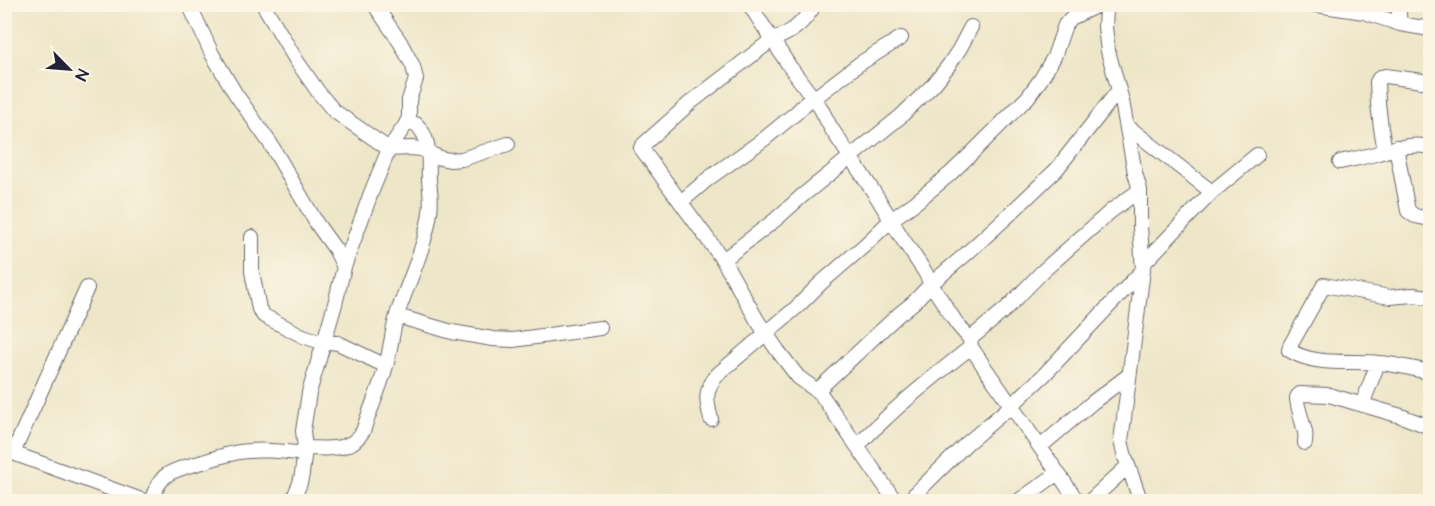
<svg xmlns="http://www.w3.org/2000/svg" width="1435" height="506" font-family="'Architects Daughter',sans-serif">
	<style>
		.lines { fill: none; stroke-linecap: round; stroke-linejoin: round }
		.street-casing { stroke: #69676c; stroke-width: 16 }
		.street { stroke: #fff; stroke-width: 14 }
	</style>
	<rect width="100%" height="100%" fill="#fcf5e5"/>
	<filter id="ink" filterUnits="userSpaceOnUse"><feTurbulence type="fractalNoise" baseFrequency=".0167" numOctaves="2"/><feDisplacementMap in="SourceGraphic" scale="12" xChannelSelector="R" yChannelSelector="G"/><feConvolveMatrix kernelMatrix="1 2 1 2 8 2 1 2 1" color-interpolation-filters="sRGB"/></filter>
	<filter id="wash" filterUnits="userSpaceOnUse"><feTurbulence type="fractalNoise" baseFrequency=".008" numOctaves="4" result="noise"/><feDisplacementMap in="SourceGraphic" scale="24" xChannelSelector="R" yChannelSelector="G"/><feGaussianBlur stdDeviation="1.35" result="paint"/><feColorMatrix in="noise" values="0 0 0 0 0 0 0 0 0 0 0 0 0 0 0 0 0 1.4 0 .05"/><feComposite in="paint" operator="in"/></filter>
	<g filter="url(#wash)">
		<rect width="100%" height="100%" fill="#ede6c8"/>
	</g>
	<g filter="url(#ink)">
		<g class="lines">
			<!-- street casing -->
			<g class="street-casing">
				<path id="street" d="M189,4L212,54L235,93L270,143L317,224L335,249L344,267
					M263,4L296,60L319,93L334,111L389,149L411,148L421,149L440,158L450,160L462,159L508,144
					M749,4L790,67L820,107L831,128L877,197L902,238L925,272L931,284L957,324L970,339L971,347L985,368L1078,502
					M815,4C804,22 793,33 773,39L690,103L644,144L641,148L723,260L757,320L778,351L798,377L820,393L896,502
					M1101,4L1104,5L1106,10L1105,27L1108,51L1122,101L1135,173L1140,190V227L1143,270L1121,441L1125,457L1141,502
					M1310,4L1364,12L1400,24L1430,29
					M1398,4L1400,24
					M1127,126L1212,192
					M1396,147L1408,211L1415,216L1430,219
					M1385,151L1381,128L1378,103L1377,82L1380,77L1385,76L1430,82
					M1340,162C1353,159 1366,157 1378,153C1397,148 1410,143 1430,147
					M681,202L709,178L763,140L796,113L812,97L817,96L859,64L901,38
					M252,237V271L259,309L264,316L303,336L315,340L338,343L386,366
					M723,260L775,220L802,196L900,117L934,84L949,65L960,48L971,27
					M1143,264L1212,192L1257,155
					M1430,297L1413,295L1390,297L1324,285L1290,346L1289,350C1315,367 1350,360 1379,363C1396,364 1413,369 1430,372
					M397,316L452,332L493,339L513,340L600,328
					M970,339L1006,309L1043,271L1111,211L1140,190
					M820,393L821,387L898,315L913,303L931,284L966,254L1011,213L1056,170L1118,91
					M1362,405L1378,363
					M711,419C706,400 704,390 718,374L797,307L821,283L865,245L891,220L916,202L950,174L975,150L1028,97L1041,79L1054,57L1065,25L1071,18L1100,4
					M1305,443C1305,439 1306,436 1305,432C1304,427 1296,402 1297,398C1297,396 1299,395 1300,394L1329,395L1401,416L1430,427
					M858,447C866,435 877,427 887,417C914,392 942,370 971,347
					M1040,447L1093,402L1129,375
					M305,448C327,448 350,453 363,431C370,409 380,388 386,366C391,348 392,330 398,312C409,280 426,245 430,212C432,201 430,191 429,180C428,161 432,139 416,124H406
					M7,451L147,502
					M13,453L87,288
					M151,502C154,492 159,480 168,474C178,468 192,465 203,462C212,459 221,456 230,454C253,448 281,451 304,454
					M292,502L300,483L302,474L305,448L303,431L309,393L335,304L344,267L371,193L389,149L406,124L409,117V100L416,79L413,66L400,42L374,4
					M907,502L966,444L1011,406L1044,375L1143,270
					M1017,502L1058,473
					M1089,502L1128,466"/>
			</g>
			<!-- street -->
			<use href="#street" class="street"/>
		</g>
	</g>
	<!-- margin -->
	<rect width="1435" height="506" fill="none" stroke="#fcf5e5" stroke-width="24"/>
	<!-- north arrow -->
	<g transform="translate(69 69) rotate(115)" stroke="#fcf5e5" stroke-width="4.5" paint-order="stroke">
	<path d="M0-4.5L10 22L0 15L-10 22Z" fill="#22223b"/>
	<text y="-9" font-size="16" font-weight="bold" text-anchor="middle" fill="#22223b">N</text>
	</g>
</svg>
